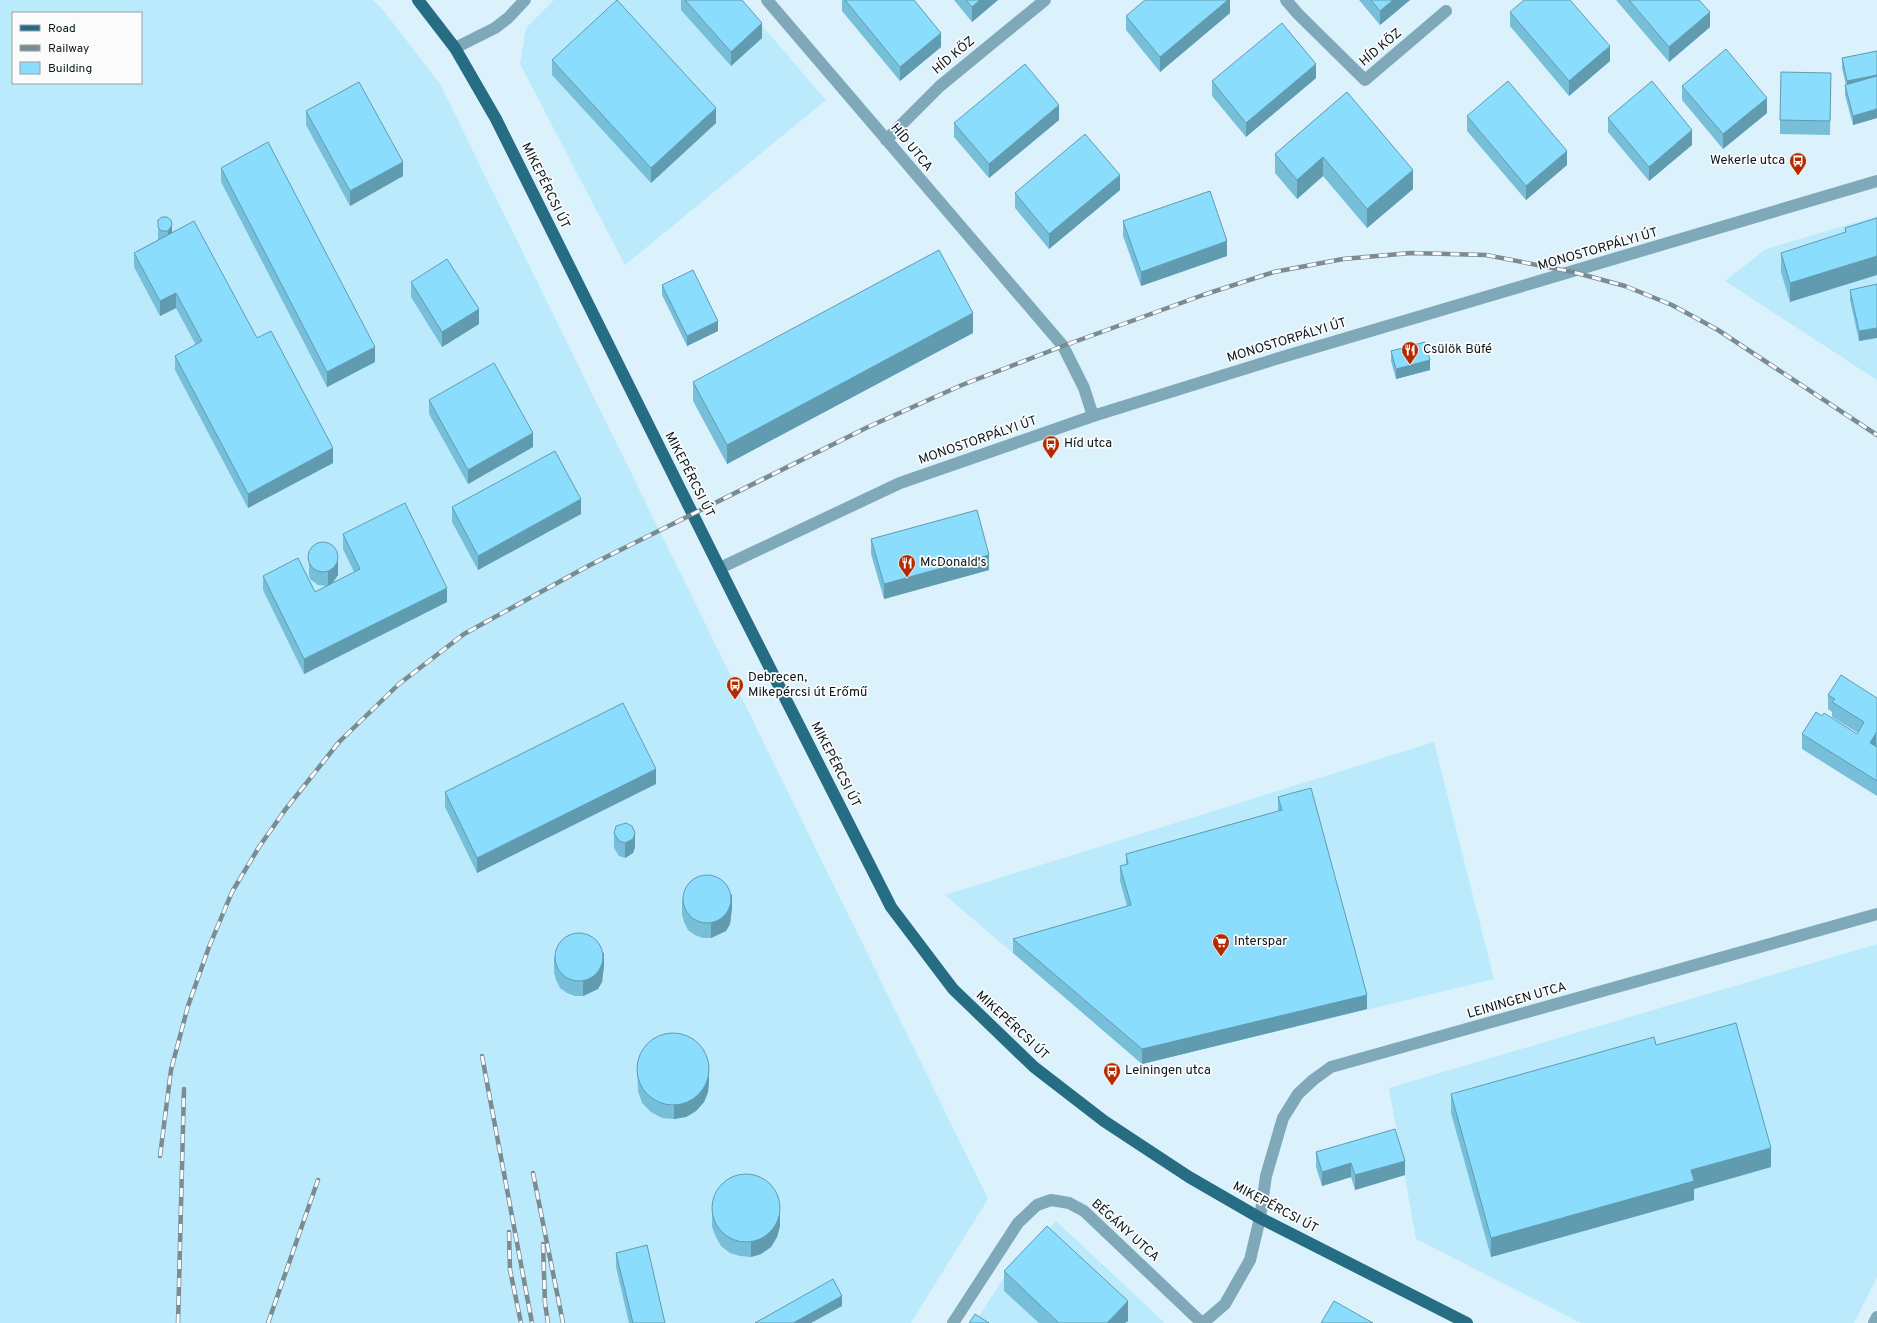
<svg xmlns="http://www.w3.org/2000/svg" width="1877" height="1323" font-family="Overpass,sans-serif">
	<style>
		.built { fill: #baeafc; fill-rule: evenodd }
		.lines { fill: none; stroke-linecap: round; stroke-linejoin: round }
		.minor { stroke: #7fa9b9; stroke-width: 12 }
		.tertiary { stroke: #7fa9b9; stroke-width: 12 }
		.primary { stroke: #266c83; stroke-width: 12 }
		.rail-casing { stroke: #798c94; stroke-width: 4.5 }
		.rail { stroke: #fbfbfb; stroke-width: 3; stroke-dasharray: 9; stroke-linecap: butt }
		.wall { fill: #77bed9 }
		.shaded-wall { fill: #619bb0 }
		.building { fill: #8addfc; stroke: #619bb0 }
		.labels { text-anchor: middle; dominant-baseline: central; stroke-width: 3.5; stroke-linejoin: round; paint-order: stroke }
		.street-label { font-size: 13px; fill: #08171c; stroke: #fbfbfb }
		.poi-label { font-size: 13px; fill: #08171c; stroke: #fbfbfb; text-anchor: start }
	</style>
	<rect width="100%" height="100%" fill="#dbf2fc"/>
	<!-- built -->
	<path class="built" d="M0,0H373L383,10L440,84L988,1199L911,1323H0ZM13,13H141V83H13Z
		M554,0H740L826,100L625,265L520,64L526,28Z
		M1877,216V380L1725,281L1766,249Z
		M1434,742L1494,979L1142,1064L945,895Z
		M1877,944V1277L1854,1323H1581L1416,1239L1389,1088Z
		M1056,1221L1165,1323H975L1004,1277Z"/>
	<g class="lines">
		<!-- minor -->
		<path class="minor" d="M767,0L1063,346L1084,388L1093,416
			M1286,0L1298,14L1365,80L1446,11
			M455,48L495,28L508,18L525,0
			M886,140L940,86L1045,0
			M953,1323L1018,1223L1037,1205L1051,1200L1069,1203L1084,1211L1202,1323
			M1203,1323L1225,1304L1250,1260L1260,1218L1266,1176L1283,1118L1298,1094L1313,1080L1331,1067L1877,914
			M1874,1323L1877,1317"/>
		<!-- tertiary -->
		<path class="tertiary" d="M720,568L900,483L1093,416L1279,358L1877,181"/>
		<!-- primary -->
		<path class="primary" d="M418,0L455,48L496,119L738,605L891,907L953,989L1034,1067L1104,1121L1189,1177L1260,1218L1467,1323"/>
		<!-- rail casing -->
		<g class="rail-casing">
			<path id="rail" d="M482,1056L532,1323
				M160,1156L171,1070L188,1006L209,947L232,892L259,847L285,810L339,742L399,684L464,634L590,565L868,427L962,385L1063,346L1203,295L1274,272L1343,259L1411,253L1486,255L1573,272L1625,286L1672,305L1718,330L1877,435
				M533,1173L563,1323
				M509,1232L510,1270L521,1323
				M543,1244L545,1303L548,1323
				M178,1323L184,1089
				M268,1323L318,1180"/>
		</g>
		<!-- rail -->
		<use href="#rail" class="rail"/>
	</g>
	<!-- wall -->
	<path class="wall" d="M681,0H742L762,38L731,66L681,10Z
		M842,0H914L941,47L900,81L842,11Z
		M954,0H998L972,22Z
		M1230,0V13L1160,72L1126,30V16Z
		M1359,0H1410L1380,25Z
		M1616,0H1699L1710,27L1669,62Z
		M1510,12L1610,61L1569,96L1510,26Z
		M1877,53V118L1853,125L1845,95V85H1846L1842,68V58Z
		M552,60L716,123L651,183L552,75Z
		M1831,73L1830,135L1780,134V120Z
		M1316,78L1246,137L1212,96V81Z
		M1682,86L1767,113L1723,149L1682,100Z
		M1347,92L1413,189L1367,228L1323,176L1297,199L1275,173V154Z
		M306,111L403,176L350,206L306,125Z
		M1467,116L1567,165L1526,200L1467,131Z
		M1608,118L1692,145L1649,181L1608,132Z
		M1059,120L989,178L954,137V123Z
		M221,168L375,362L327,387L221,182Z
		M1120,190L1049,249L1015,208V193Z
		M1877,218L1790,302L1781,272V253L1845,233V228Z
		M158,220L172,232L257,338L333,463L248,508L175,370V356L196,345L176,308L160,316L134,267V253L158,240Z
		M1123,221L1227,256L1141,286L1123,236Z
		M411,282L479,324L442,347L411,297Z
		M1877,284L1859,341L1850,300V290Z
		M662,285L718,331L687,346L662,295Z
		M973,333L727,464L693,401V382Z
		M1391,351L1430,370L1396,379L1391,361Z
		M429,400L533,447L468,484L429,414Z
		M452,507L581,514L478,570L452,522Z
		M343,534L447,602L304,674L263,590V576L315,592L327,586L318,585L310,579L309,574V560L338,575L333,583L354,572L343,549Z
		M871,539L989,570L884,599L871,554Z
		M1828,695L1877,698V796L1802,749V734L1822,716L1857,734L1858,733L1832,717V712L1828,709Z
		M656,784L477,873L445,807V792Z
		M1278,797L1367,1009L1142,1064L1013,953V939L1127,906L1120,881V866L1126,865V854L1278,811Z
		M614,833L635,847L633,853L625,858L619,856L614,848Z
		M682,899L732,908L730,924L726,931L711,938H703L695,935L688,930L684,922L682,914Z
		M554,957L604,966L602,982L598,989L583,996H575L567,993L560,988L556,980L554,972Z
		M1656,1045L1771,1167L1694,1189V1200L1491,1257L1451,1113V1094Z
		M637,1064L709,1081L708,1092L704,1102L696,1111L686,1117L674,1119L662,1118L651,1112L642,1103L638,1091Z
		M1316,1152L1405,1175L1355,1190L1351,1177L1322,1186L1316,1167Z
		M712,1212L780,1226L777,1237L771,1247L761,1254L751,1257L740,1256L730,1253L721,1246L716,1237L712,1227Z
		M616,1253L665,1323H629L616,1267Z
		M1004,1271L1128,1321L1125,1323H1039L1004,1291Z"/>
	<!-- shaded-wall -->
	<path class="shaded-wall" d="M980,0H998L972,22V7Z
		M1228,0H1230V13L1160,72V57Z
		M1393,0H1410L1380,25V11Z
		M1710,12V27L1669,62V47Z
		M762,23V38L731,66V52Z
		M941,33V47L900,81V67Z
		M1610,46V61L1569,96V81Z
		M1316,64V78L1246,137V123Z
		M1877,75V84L1847,91V81Z
		M1767,98V113L1723,149V134Z
		M1059,105V120L989,178V164Z
		M716,108V123L651,183V168Z
		M1877,109V118L1853,125V116Z
		M1692,130V145L1649,181V167Z
		M1567,151V165L1526,200V186Z
		M1323,157V176L1297,199V180Z
		M403,162V176L350,206V191Z
		M1413,170V189L1367,228V209Z
		M1120,175V190L1049,249V234Z
		M172,225V239L168,245V231Z
		M1227,241V256L1141,286V272Z
		M1877,256V275L1790,302V283Z
		M176,293V308L160,316V301Z
		M479,309V324L442,347V332Z
		M973,313V333L727,464V445Z
		M718,321V331L687,346V336Z
		M1877,328V338L1859,341V331Z
		M375,347V362L327,387V372Z
		M1430,360V370L1396,379V369Z
		M533,433V447L468,484V470Z
		M333,448V463L248,508V494Z
		M581,499V514L478,570V556Z
		M989,555V570L884,599V584Z
		M338,561V575L332,583L328,586V571Z
		M447,588V602L304,674V659Z
		M1876,733V747L1870,743Z
		M656,769V784L477,873V858Z
		M635,833V847L633,853L625,858V843Z
		M732,894V908L730,924L726,931L711,938V924Z
		M604,952V966L602,982L598,989L583,996V982Z
		M1367,995V1009L1142,1064V1049Z
		M709,1066V1081L708,1092L704,1102L696,1111L686,1117L674,1119V1105Z
		M1771,1148V1167L1694,1189V1200L1491,1257V1238L1691,1170Z
		M1405,1161V1175L1355,1190V1175Z
		M1351,1163V1177L1322,1186V1172Z
		M780,1211V1226L777,1237L771,1247L761,1254L751,1257V1242Z
		M842,1296V1306L811,1323H793Z
		M1128,1301V1321L1125,1323H1107Z"/>
	<!-- building -->
	<path class="building" d="M617,0L716,108L651,168L552,60Z
		M685,0H742L762,23L731,52Z
		M845,0H914L941,33L900,67Z
		M966,0H980L972,7Z
		M1145,0H1228L1160,57L1126,16Z
		M1371,0H1393L1380,11Z
		M1524,0H1570L1610,46L1569,81L1510,12Z
		M1629,0H1699L1710,12L1669,47Z
		M1282,23L1316,64L1246,123L1212,81Z
		M1726,49L1767,98L1723,134L1682,86Z
		M1877,51V75L1847,81L1842,58Z
		M1025,64L1059,105L989,164L954,123Z
		M1781,72L1831,73L1830,121L1780,120Z
		M1877,76V109L1853,116L1845,85Z
		M1508,81L1567,151L1526,186L1467,116Z
		M1652,81L1692,130L1649,167L1608,118Z
		M359,82L403,162L350,191L306,111Z
		M1347,92L1413,170L1367,209L1323,157L1297,180L1275,154Z
		M1085,134L1120,175L1049,234L1015,193Z
		M268,142L375,347L327,372L221,168Z
		M1210,191L1227,241L1141,272L1123,221Z
		M162,217H167L171,220L172,225L168,231H161L158,227V220Z
		M1877,218V256L1790,283L1781,253L1846,232L1845,228Z
		M194,221L257,338L271,331L333,448L248,494L175,356L202,341L176,293L160,301L134,253Z
		M939,250L973,313L727,445L693,382Z
		M447,259L479,309L442,332L411,282Z
		M693,270L718,321L687,336L662,285Z
		M1877,284V328L1859,331L1850,290Z
		M1425,342L1430,360L1396,369L1391,351Z
		M494,363L533,433L468,470L429,400Z
		M555,451L581,499L478,556L452,507Z
		M405,503L447,588L304,659L263,576L298,558L315,592L360,569L343,534Z
		M977,510L989,555L884,584L871,539Z
		M308 557a15 15 0 1 1 30 0a15 15 0 1 1-30 0Z
		M1841,675L1877,698V733H1876L1870,743L1877,747V781L1802,734L1816,712L1822,716L1824,713L1857,734L1864,722L1832,702L1835,699L1828,695Z
		M623,703L656,769L477,858L445,792Z
		M1311,788L1367,995L1142,1049L1013,939L1131,905L1120,866L1128,864L1126,854L1282,810L1278,797Z
		M626,823L632,826L635,833L633,839L625,843L619,841L614,833L616,826Z
		M683 899a24 24 0 1 1 48 0a24 24 0 1 1-48 0Z
		M555 957a24 24 0 1 1 48 0a24 24 0 1 1-48 0Z
		M1736,1023L1771,1148L1691,1170L1694,1181L1491,1238L1451,1094L1654,1037L1656,1045Z
		M637 1069a36 36 0 1 1 72 0a36 36 0 1 1-72 0Z
		M1395,1129L1405,1161L1355,1175L1351,1163L1322,1172L1316,1152Z
		M712 1208a34 34 0 1 1 68 0a34 34 0 1 1-68 0Z
		M1047,1226L1128,1301L1107,1323H1059L1004,1271Z
		M647,1245L665,1323H633L616,1253Z
		M833,1279L842,1296L793,1323H755Z
		M1334,1301L1373,1323H1321Z
		M975,1314L989,1323H969Z"/>
	<!-- icons -->
	<defs>
		<g id="bus-pin" transform="scale(0.9)"><path d="M0 17L-7.5 6A9.5 9.5 0 1 1 7.5 6Z" fill="#b52b00" stroke="#fbfbfb"/><path d="M-5-6H5V4H4V6H2V4H-2V6H-4V4H-5ZM-3.5-4V0h7V-4ZM-3.5 1.2v1.5H-2V1.2ZM2 1.2v1.5H3.5V1.2Z" fill="#fff"/></g>
		<g id="restaurant-pin" transform="scale(0.9)"><path d="M0 17L-7.5 6A9.5 9.5 0 1 1 7.5 6Z" fill="#b52b00" stroke="#fbfbfb"/><path d="M-5-6h1v4h1v-4h1v4h1v-4h1v5L-1.5 .5V6h-2V.5L-5-1ZM5-6V6H3V1.5H1.5Q1.5-4 5-6Z" fill="#fff"/></g>
		<g id="supermarket-pin" transform="scale(0.9)"><path d="M0 17L-7.5 6A9.5 9.5 0 1 1 7.5 6Z" fill="#b52b00" stroke="#fbfbfb"/><path d="M-6-5.5h2.5l.6 2H6L4.5 2H-2.5L-4.4-4H-6ZM-1.5 3.2a1.3 1.3 0 1 0 .1 0ZM3 3.2a1.3 1.3 0 1 0 .1 0Z" fill="#fff"/></g>
	</defs>
	<g fill-rule="evenodd">
		<use href="#bus-pin" x="1798" y="161"/>
		<use href="#restaurant-pin" x="1410" y="350"/>
		<use href="#bus-pin" x="1051" y="444"/>
		<use href="#restaurant-pin" x="907" y="563"/>
		<use href="#bus-pin" x="735" y="685"/>
		<use href="#supermarket-pin" x="1221" y="942"/>
		<use href="#bus-pin" x="1112" y="1071"/>
	</g>
	<g class="labels">
		<!-- street labels -->
		<g class="street-label">
			<text transform="translate(1381 48) rotate(-40)">HÍD KÖZ</text>
			<text transform="translate(954 56) rotate(-40)">HÍD KÖZ</text>
			<text transform="translate(911 148) rotate(50)">HÍD UTCA</text>
			<text transform="translate(545 186) rotate(64)">MIKEPÉRCSI ÚT</text>
			<text transform="translate(1598 250) rotate(-16)">MONOSTORPÁLYI ÚT</text>
			<text transform="translate(1287 341) rotate(-17)">MONOSTORPÁLYI ÚT</text>
			<text transform="translate(978 441) rotate(-19)">MONOSTORPÁLYI ÚT</text>
			<text transform="translate(689 475) rotate(63)">MIKEPÉRCSI ÚT</text>
			<text transform="translate(835 765) rotate(63)">MIKEPÉRCSI ÚT</text>
			<text transform="translate(1517 1001) rotate(-16)">LEININGEN UTCA</text>
			<text transform="translate(1012 1026) rotate(43)">MIKEPÉRCSI ÚT</text>
			<text transform="translate(1275 1208) rotate(28)">MIKEPÉRCSI ÚT</text>
			<text transform="translate(1125 1231) rotate(42)">BÉGÁNY UTCA</text>
		</g>
		<!-- poi labels -->
		<g class="poi-label">
			<text x="1785" y="161" text-anchor="end">Wekerle utca</text>
			<text x="1423" y="350">Csülök Büfé</text>
			<text x="1064" y="444">Híd utca</text>
			<text x="920" y="563">McDonald's</text>
			<text x="748" y="678">Debrecen,<tspan x="748" dy="15">Mikepércsi út Erőmű</tspan></text>
			<text x="1234" y="942">Interspar</text>
			<text x="1125" y="1071">Leiningen utca</text>
		</g>
	</g>
	<!-- legend -->
	<rect x="12" y="12" width="130" height="72" fill="#fbfbfb" stroke="#9aa0a2"/>
	<rect x="20" y="25" width="20" height="6" fill="#266c83" stroke="#9aa0a2"/>
	<text x="48" y="32" font-size="12" fill="#08171c">Road</text>
	<rect x="20" y="45" width="20" height="6" fill="#798c94" stroke="#9aa0a2"/>
	<text x="48" y="52" font-size="12" fill="#08171c">Railway</text>
	<rect x="20" y="62" width="20" height="12" fill="#8addfc" stroke="#9aa0a2"/>
	<text x="48" y="72" font-size="12" fill="#08171c">Building</text>
</svg>
